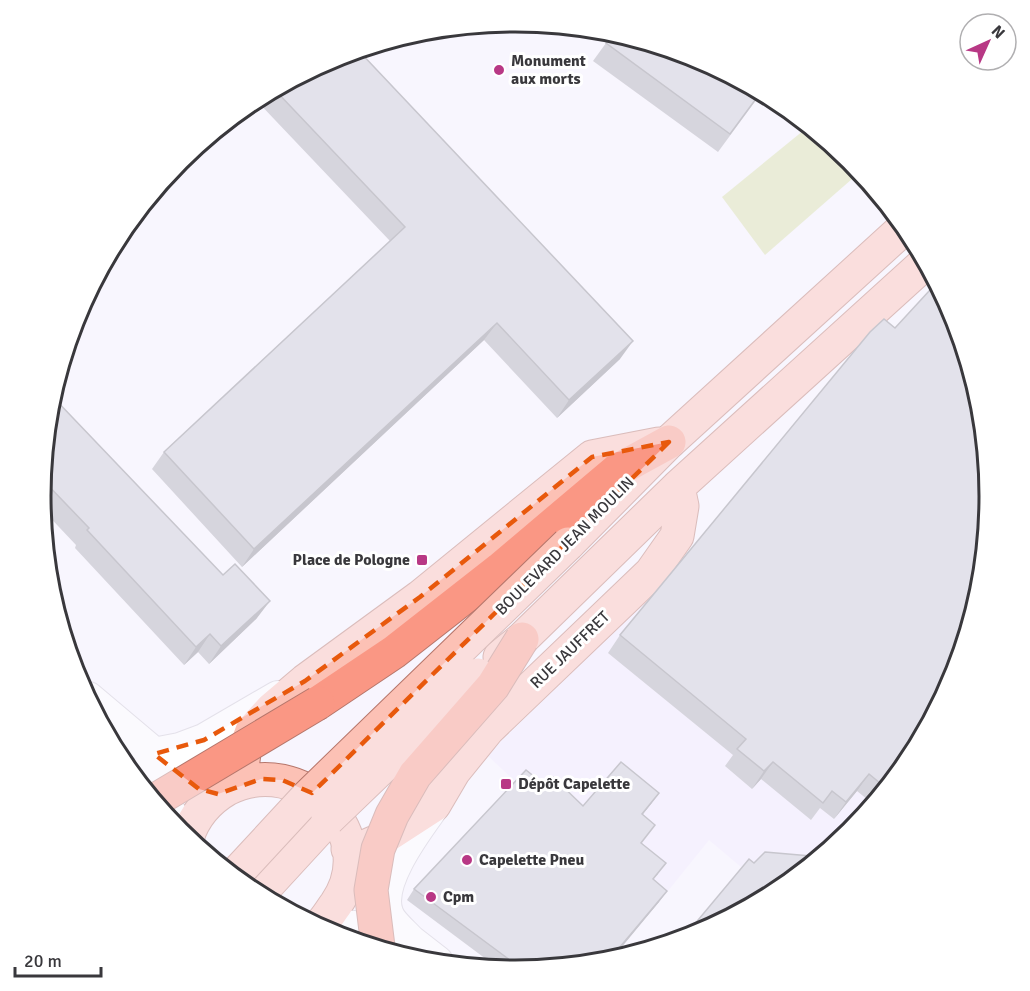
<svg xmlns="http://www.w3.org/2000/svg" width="1030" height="991" font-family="Signika,sans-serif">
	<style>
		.built { fill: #f2ebfe }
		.green { fill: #d9e1ac }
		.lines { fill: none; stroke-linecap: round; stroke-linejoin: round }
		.minor-casing { stroke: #ccc8d3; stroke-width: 34 }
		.major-casing { stroke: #b6766b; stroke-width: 35 }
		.highway-casing { stroke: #b6766b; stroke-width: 35 }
		.minor { stroke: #fff; stroke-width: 32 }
		.major { stroke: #fcc1b5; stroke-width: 33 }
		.highway { stroke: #fa9784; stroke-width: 33 }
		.major-bridge-casing { stroke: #b6766b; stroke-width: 35; stroke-linecap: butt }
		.highway-bridge-casing { stroke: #b6766b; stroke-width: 35; stroke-linecap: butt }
		.major-bridge { stroke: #fcc1b5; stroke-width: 33 }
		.highway-bridge { stroke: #fa9784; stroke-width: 33 }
		.wall { fill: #aeadb6 }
		.shaded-wall { fill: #8d8d94 }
		.building { fill: #cac9d4; stroke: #8d8d94; stroke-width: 1.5 }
		.marked { fill: none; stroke: #e8590c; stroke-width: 4.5; stroke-dasharray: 12 8; stroke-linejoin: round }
		.poi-dot { fill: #b83885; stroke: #fff; stroke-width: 2 }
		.labels { text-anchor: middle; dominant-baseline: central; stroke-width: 6; stroke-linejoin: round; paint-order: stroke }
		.poi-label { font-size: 16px; font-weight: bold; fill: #39383c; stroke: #fff; text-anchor: start }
		.street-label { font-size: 16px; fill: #39383c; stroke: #fff }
		.rim { fill: none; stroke: #39383c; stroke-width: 3 }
	</style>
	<rect width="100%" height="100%" fill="#f8f5fe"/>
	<!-- built -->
	<path class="built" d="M927,293L952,311L909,759L850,831L778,890L772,893L709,840L659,902L517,783L487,755L665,582L918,307L916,305Z"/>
	<!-- green -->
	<path class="green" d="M809,126L851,160L860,172L765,255L722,197Z"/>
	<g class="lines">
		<!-- minor casing -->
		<g class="minor-casing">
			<path id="minor" d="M88,698L171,768
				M154,754L180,749L204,740L278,697
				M134,775L189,834
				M323,923L370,929L401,938
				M391,931L410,941L437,962
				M410,941C403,933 390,923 387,913C376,882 416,830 434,805"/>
		</g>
		<!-- major casing -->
		<g class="major-casing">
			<path id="major" d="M568,544L669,442L905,227
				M500,657L522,639L678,487L926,262
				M240,783L244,753L252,731L272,709L305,681L420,597L592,457L659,444
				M187,838C194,816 208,800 227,789C301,751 384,835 336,904C330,912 326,920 319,926
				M348,849L364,847L380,840L434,805L454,771L488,729L651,573L677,536L682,506L678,487
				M259,894L328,819"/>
		</g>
		<!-- highway casing -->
		<g class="highway-casing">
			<path id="highway" d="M318,703L394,652L500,569L616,471L669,442"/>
		</g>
		<!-- minor -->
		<use href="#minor" class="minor"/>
		<!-- major -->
		<use href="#major" class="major"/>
		<!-- highway -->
		<use href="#highway" class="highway"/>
		<!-- major-bridge casing -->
		<g class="major-bridge-casing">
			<path id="major-bridge" d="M328,819L478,675
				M234,876L308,796L568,544"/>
		</g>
		<!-- highway-bridge casing -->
		<g class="highway-bridge-casing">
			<path id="highway-bridge" d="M154,801L318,703
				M378,947L371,890L378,849L392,815L415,775L493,686L522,639"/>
		</g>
		<!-- major-bridge -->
		<use href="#major-bridge" class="major-bridge"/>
		<!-- highway-bridge -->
		<use href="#highway-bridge" class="highway-bridge"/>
	</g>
	<!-- wall -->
	<path class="wall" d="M614,32L762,92L718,152L593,61Z
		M334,57L620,359L557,418L484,340L242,567L152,469L164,452L390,241L256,100L134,215L180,160L252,101Z
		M50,403L257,618L209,664L198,652L184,665L75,548L76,545L42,509L40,495Z
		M620,635L909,759L873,804L857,791L834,819L820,808L811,820L761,779L752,789L725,766L733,755L608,653Z
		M546,786L583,806L659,793L643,814L642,843L658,874L653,879L659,902L607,961L515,970L498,968L407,900L414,889Z"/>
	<!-- shaded-wall -->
	<path class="shaded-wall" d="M259,97L256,100L134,215L156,189L237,113L252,101Z
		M497,323L484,340L242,567L254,549Z
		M633,341L620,359L557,418L569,400Z
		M270,601L257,618L209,664L221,646Z
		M210,634L198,652L184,665L196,647Z
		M773,762L761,779L752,789L764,771Z
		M869,774L857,791L834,819L846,802Z
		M659,793L651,804L634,825L642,814Z
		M667,891L659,902L611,960H609Z"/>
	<!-- building -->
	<path class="building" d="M614,32L697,57L761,92L730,134L606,43Z
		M358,50L633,341L569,400L497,323L254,549L164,452L405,227L274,89L334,57Z
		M237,113L156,189L180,160Z
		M930,290L944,300L945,299L954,314L980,403L989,496L980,588L953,677L909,759L886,788L869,774L846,802L832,791L823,803L773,762L764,771L737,749L746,739L620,635L870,332L884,319L895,328Z
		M52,396L223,575L235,564L270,601L221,646L210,634L196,647L87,530L89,528L42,479L50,403Z
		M621,762L659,793L642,814L655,825L641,843L666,863L653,879L667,891L609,960L522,969L414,889L526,770L546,786L553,777L583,806Z
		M765,852L811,856L815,860L778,890L696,934L683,938L749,859L754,863Z"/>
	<!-- marked area -->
	<path d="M0 0H1030V991H0ZM669,442L312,793L282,780L261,779L218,794L199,789L154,754L204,740L305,681L420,597L592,457Z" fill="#f8f5fe" fill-opacity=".55" fill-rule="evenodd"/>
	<path class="marked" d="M669,442L312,793L282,780L261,779L218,794L199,789L154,754L204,740L305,681L420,597L592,457Z"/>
	<!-- markers -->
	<g class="poi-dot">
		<circle cx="499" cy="70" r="6"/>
		<rect x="416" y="554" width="12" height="12" rx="3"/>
		<rect x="500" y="778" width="12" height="12" rx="3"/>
		<circle cx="467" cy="860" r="6"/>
		<circle cx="431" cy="897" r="6"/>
	</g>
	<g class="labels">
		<!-- poi labels -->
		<g class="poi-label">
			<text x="511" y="61">Monument<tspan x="511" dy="18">aux morts</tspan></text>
			<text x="410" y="560" text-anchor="end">Place de Pologne</text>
			<text x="518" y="784">Dépôt Capelette</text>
			<text x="479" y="860">Capelette Pneu</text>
			<text x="443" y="897">Cpm</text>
		</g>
		<!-- street labels -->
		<g class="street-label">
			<text transform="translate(565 546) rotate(-45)">BOULEVARD JEAN MOULIN</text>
			<text transform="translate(570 650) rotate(-44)">RUE JAUFFRET</text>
		</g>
	</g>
	<!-- crop -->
	<path d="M0 0H1030V991H0ZM51 496a464 464 0 1 1 928 0a464 464 0 1 1-928 0Z" fill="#fff" fill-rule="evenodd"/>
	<path class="rim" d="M51 496a464 464 0 1 1 928 0a464 464 0 1 1-928 0Z"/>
	<!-- north arrow -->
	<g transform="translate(988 42) rotate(45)"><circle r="28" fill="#ffffff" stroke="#b0afb1" stroke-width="1.5"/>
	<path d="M0-4.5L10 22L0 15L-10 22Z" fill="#b83885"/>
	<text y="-9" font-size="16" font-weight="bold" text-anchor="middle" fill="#39383c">N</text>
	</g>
	<!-- scale -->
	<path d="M15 967v9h86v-9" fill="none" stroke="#39383c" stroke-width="3"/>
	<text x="24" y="967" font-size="18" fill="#39383c" stroke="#ffffff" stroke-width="4.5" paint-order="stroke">20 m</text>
</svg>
